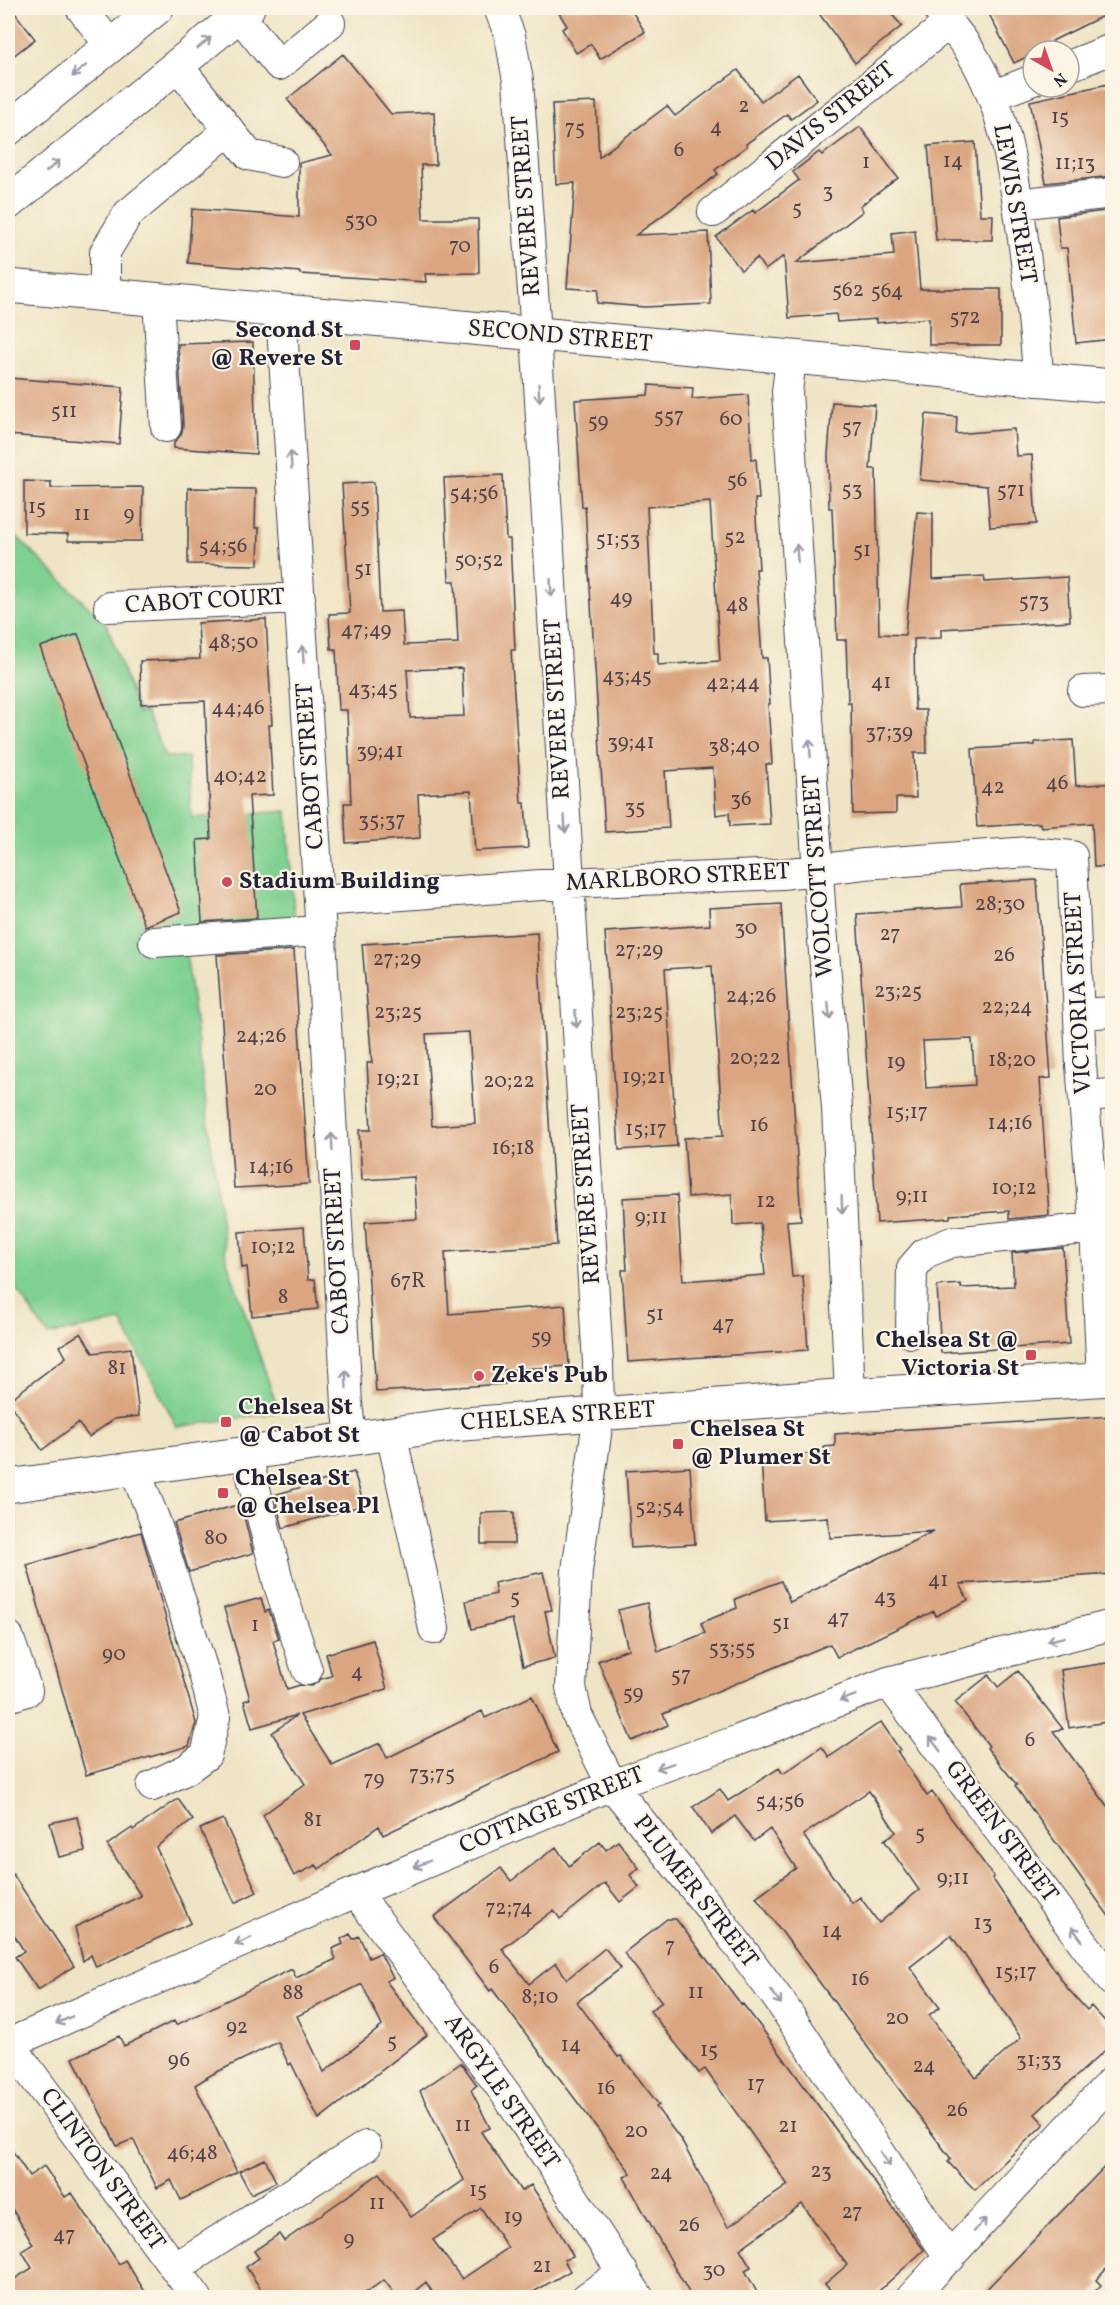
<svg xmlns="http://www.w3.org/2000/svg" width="1120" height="2305" font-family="Vollkorn,serif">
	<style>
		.green { fill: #7fd091; stroke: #507966; stroke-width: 1.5 }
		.building { fill: #daa580; fill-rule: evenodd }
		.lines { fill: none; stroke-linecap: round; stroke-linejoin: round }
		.minor-casing { stroke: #413f50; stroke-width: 32 }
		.major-casing { stroke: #413f50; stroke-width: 35 }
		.highway-casing { stroke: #413f50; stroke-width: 35 }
		.minor { stroke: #fff; stroke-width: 30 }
		.major { stroke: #fff; stroke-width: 33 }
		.highway { stroke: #fff; stroke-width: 33 }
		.oneway { stroke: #9c9ca7 }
		.poi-dot { fill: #d1495b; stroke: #fcf5e5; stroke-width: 2 }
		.labels { text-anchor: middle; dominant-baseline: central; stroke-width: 4.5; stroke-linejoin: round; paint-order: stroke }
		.number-label { font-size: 21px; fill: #50434c }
		.street-label { font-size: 24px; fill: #22223b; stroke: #fcf5e5 }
		.poi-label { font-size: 24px; font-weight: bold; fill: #22223b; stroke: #fcf5e5; text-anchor: start }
	</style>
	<rect width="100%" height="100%" fill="#fcf5e5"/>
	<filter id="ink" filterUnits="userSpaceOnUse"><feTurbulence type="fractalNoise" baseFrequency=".0167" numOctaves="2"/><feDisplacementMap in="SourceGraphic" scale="12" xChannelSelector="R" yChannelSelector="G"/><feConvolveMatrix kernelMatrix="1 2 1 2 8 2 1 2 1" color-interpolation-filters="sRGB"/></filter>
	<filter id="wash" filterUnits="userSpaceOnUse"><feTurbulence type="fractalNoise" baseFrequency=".008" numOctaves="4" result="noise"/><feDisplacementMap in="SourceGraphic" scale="24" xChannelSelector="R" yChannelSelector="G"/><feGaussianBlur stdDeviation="1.35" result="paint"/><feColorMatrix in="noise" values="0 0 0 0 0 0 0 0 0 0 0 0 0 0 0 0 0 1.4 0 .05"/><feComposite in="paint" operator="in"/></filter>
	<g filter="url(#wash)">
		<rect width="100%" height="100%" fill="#efe4c5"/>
		<!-- green -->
		<path class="green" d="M8,528L107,625L138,713L146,711L165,757H188L191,818L287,811L296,944L186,952L226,1258L279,1412L177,1427L121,1321L48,1335L8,1277Z"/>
		<g id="blocks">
			<!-- building -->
			<path class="building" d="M8,8H11L35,39L8,60Z
				M556,8H630L645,32L600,59L591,44L576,53L562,29L567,26Z
				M815,8H886L902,26L855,63Z
				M986,8H1113V11L1052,41L1053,44L1038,51H1033V54L1014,63Z
				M343,54L391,114L434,112L436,165H421L423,219H478L479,273L425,274L426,282L300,274V272L188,263L192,209L299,217V163L332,155L287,99Z
				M738,70L761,101L798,74L817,100L791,119L787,114L746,144L747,146L715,170L718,174L636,235L708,232L711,304L644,307L597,303L598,290L567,288L575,183L556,184L552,104L596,102L599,157L667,106L675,116Z
				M1113,83V176L1046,183L1030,101Z
				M860,127L898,178L860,206L863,211L796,263L894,255L892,233L915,230L920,289H1001V345H929V318L876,323V319L837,322L836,314L789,318L784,256L765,270L757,258L741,270L716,237L753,210L755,213L799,180L793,172L819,152L822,155Z
				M975,142L980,215H993L992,240H936L928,146Z
				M1113,210V339L1076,343L1067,248H1060L1057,217Z
				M253,342L256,454L174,448V442L181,435L183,426L178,344Z
				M8,378L123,387L119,444L8,435Z
				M649,385L693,388L692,399L748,395L752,460L756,459L759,499H755L759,569H756L762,658H767L770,704H768L772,764H766L770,824L730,826L729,813L716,815L713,768L665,771L669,828L605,832L585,506L582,507L575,400L648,395ZM710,502L720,661L658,665V653H654L647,507Z
				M832,402L875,405L870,469H876L879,634L905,635L917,512L933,513V579L984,576L985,582L1067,577L1070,621L941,629V638L914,639L915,710H926L927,753H914L916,798H896V813L853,814L851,703H848L846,640H837L832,508H829L828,455Z
				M926,414L957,417L956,434L1014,429L1016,456L1032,455L1036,524L990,527L987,486L920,480Z
				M503,475L506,539H510L515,650H511L517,737L521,803H525L528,848L475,851L471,791L418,794L420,838L346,843L344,803H351L347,710H339L336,649H331L329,614L350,613L342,484L374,482L380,612L402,611L404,645L458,643L455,581H449L444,478ZM462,668L464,716L410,718L407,670Z
				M24,481L51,482V488L143,487L142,541H68V534L24,533Z
				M188,488L256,489L255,528H259L258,565L188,564Z
				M266,619L272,725H269L273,795L249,796L257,918L202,922L197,840L211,839L205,701L141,704L140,661L200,659L198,623Z
				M78,634L181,912L145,926L40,647Z
				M1073,740L1076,786L1113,783V867H1094L1092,823L1041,827L1040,823L977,827L972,749L1035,745V742Z
				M1037,880L1051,1078L1040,1079L1049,1215L1009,1219V1211L950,1215V1218L877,1223L857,914L962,907L960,884ZM972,1039L975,1085L926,1088L923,1041Z
				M781,904L801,1220L787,1221L792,1277L803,1276L808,1350L628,1362L622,1270H627L623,1198L677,1195L683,1281L765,1275L760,1223L733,1225L732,1194L688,1197L684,1138L723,1136L712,966L665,969L677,1146L619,1150L605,932L710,925L709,908Z
				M537,933L557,1245L445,1252L449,1314L565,1305L569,1366L504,1370L505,1384L376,1392L365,1222L417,1219L414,1177L362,1180L359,1130H371L367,1063H372L362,944ZM469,1032L475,1123L432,1126L426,1034Z
				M294,950L309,1184L234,1188L217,955Z
				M304,1227L308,1280L315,1279L318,1309L252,1316L247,1267L242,1268L239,1232Z
				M1063,1248L1069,1344L941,1353L937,1286L961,1284V1288L1014,1286L1012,1253Z
				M81,1333L93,1353L131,1348L139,1416L114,1419L89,1437L78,1423L42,1450L8,1401L66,1357L60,1346Z
				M1113,1416V1574L960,1584L968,1600L936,1616L934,1611L837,1657L830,1644L663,1714L668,1725L632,1741L598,1661L628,1649L618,1610L647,1603L658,1652L705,1633L701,1623L737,1608L735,1599L781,1581L790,1602L934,1531L830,1538L828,1517L765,1521L761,1457L824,1453V1447L835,1446V1434Z
				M690,1467L695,1544L631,1548L626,1471Z
				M354,1472L364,1505L283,1528L274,1495Z
				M241,1504L253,1553L189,1572L174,1523Z
				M514,1512V1544H481V1513Z
				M141,1532L196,1723L189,1746L86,1775L27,1565Z
				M543,1572L552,1610L545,1611L555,1658L523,1666L512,1619L472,1629L466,1601L496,1594L494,1583Z
				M261,1598L265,1612L269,1610L279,1639L273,1641L287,1689L300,1685L312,1686L321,1679L332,1676L326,1654L373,1640L387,1689L300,1715L332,1765L380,1743L387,1758L482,1711L485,1718L532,1696L558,1752L383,1835L379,1826L319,1869L316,1865L294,1876L263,1815L305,1784L272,1733L297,1715L252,1728L244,1701L250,1699L224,1608Z
				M1113,1662V1721L1069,1728L1061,1670Z
				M1018,1671L1063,1729L1053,1731L1113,1814V1922L1015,1786L1017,1785L987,1748L989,1746L955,1702L989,1675L998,1687Z
				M881,1722L900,1750L897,1751L927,1796L932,1792L994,1877L992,1878L1068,1989L1087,2010L1091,2006L1113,2030V2043L1035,2114L1044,2124L975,2190L948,2162L951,2159L756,1897L796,1868L770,1829L754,1841L735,1816L711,1834L693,1807L720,1789L728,1801L779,1768L783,1774L822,1747L829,1757ZM869,1791L896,1832L884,1840L919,1890L879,1923L860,1897L852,1903L803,1835ZM951,1935L1021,2038L976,2078L929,2015L940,2007L910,1967Z
				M178,1799L193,1820L156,1847L191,1923L96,1967L91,1955L83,1961L75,1927L141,1896L107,1845L132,1828L133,1830Z
				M77,1817L85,1851L59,1857L50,1823Z
				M223,1819L257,1892L235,1903L200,1829Z
				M618,1841L639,1868L630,1875L639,1887L620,1902L605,1883L560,1919L554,1910L502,1949L529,1984L556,1963L567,1979L605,1948L621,1968L577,2002L618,2057L621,2056L659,2105L656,2107L681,2140L728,2227L788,2185L705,2069L699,2073L650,2011L662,2002L624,1953L667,1919H676L741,2004L742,2003L760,2026L924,2250L871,2298H837L825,2284L847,2265L802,2204L740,2249L751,2267L745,2270L760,2298H692L624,2177L631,2173L492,1989L490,1991L434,1917L501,1868L511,1881L556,1847L569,1866L600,1842L606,1850Z
				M8,1867L74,1966L38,1990L15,1957L24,1951L8,1925Z
				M350,1934L353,1939L359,1936L369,1958L380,1953L393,1978L386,1981L427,2035L319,2119L291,2063L289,2065L278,2042L211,2075L195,2085L237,2172L181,2200L171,2180L157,2188L133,2139L117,2146L73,2058L119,2036L124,2046L174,2021L176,2025L292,1969L296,1978L336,1959L332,1949L343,1944L341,1939ZM362,1984L382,2026L324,2072L297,2016Z
				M461,2063L477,2085L471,2090L490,2128L481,2132L521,2191L531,2185L544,2205L573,2256L564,2260L570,2271L523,2298H436L426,2282L406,2298H398L384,2280L358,2298H267L246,2267L259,2258L254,2251L279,2234L284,2241L380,2173L411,2217L464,2180L420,2091ZM481,2208L508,2248L462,2279L433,2240Z
				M8,2144L29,2176L44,2166L65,2197L72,2193L119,2264L125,2260L149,2298H8V2283L32,2268L22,2251L33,2244L8,2202Z
				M1113,2158V2262L1096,2280L1101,2285L1089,2298H978Z
				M265,2159L276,2182L251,2194L239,2171Z"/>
		</g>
	</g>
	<g filter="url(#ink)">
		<use href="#blocks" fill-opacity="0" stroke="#413f50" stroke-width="1.5"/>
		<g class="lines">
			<!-- minor casing -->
			<g class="minor-casing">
				<path id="minor" d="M81,8L110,45
					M499,8L510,36L518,81L536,334L598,1363L599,1413L577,1571L571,1687L577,1715L612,1785L724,1926L781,2003L950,2258
					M937,8C948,22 960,36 970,51C1008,111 1015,185 1025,253C1030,296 1037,338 1038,381
					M239,15L279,65L330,23
					M177,65L229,130
					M1069,66L1112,49
					M992,96L1033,80
					M1018,204L1112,193
					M713,212L949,23
					M105,295V252L128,214L229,130L249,155L282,162
					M158,300L166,427
					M281,311L319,901L347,1404L351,1437
					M791,358L787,392L820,904L837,1108L850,1395
					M109,607L300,598
					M1083,691L1112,690
					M319,901L569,883L782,874L864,864L1029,852L1072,856L1081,1065L1095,1228L1102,1380
					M154,942L320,931
					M1079,1014L1112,1012
					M1084,1096L1112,1094
					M911,1333L912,1268L925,1253L952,1242L1095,1228
					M391,1433L434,1629
					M246,1453L279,1585L307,1670
					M134,1468L155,1521L205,1677L215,1717L206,1755L187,1769L152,1786
					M8,1636L27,1691L8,1697
					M888,1682L1112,1981
					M356,1892L506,2094L639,2298
					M8,2042L197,2298
					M8,2044L356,1892L612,1785L739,1740L888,1682L1112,1625
					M175,2268L366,2146
					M586,2298L623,2272
					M911,2298L1112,2081"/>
			</g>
			<!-- major casing -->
			<g class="major-casing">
				<path id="major" d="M8,286L1112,386
					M8,1486L451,1425L850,1395L1112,1379"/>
			</g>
			<!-- highway casing -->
			<g class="highway-casing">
				<path id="highway" d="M8,129L157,8
					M8,203L248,8"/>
			</g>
			<!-- minor -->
			<use href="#minor" class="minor"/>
			<!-- major -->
			<use href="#major" class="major"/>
			<!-- highway -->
			<use href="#highway" class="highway"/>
		</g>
		<!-- one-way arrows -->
		<defs><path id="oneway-shaft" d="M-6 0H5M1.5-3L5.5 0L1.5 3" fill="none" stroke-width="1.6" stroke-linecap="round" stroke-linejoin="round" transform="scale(1.5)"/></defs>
		<g class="oneway">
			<use href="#oneway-shaft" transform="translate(204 43) rotate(-39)"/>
			<use href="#oneway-shaft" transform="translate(79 71) rotate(141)"/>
			<use href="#oneway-shaft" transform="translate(53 166) rotate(-39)"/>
			<use href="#oneway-shaft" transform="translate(539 393) rotate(87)"/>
			<use href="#oneway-shaft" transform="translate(291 460) rotate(-94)"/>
			<use href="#oneway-shaft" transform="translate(797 553) rotate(-94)"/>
			<use href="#oneway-shaft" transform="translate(551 588) rotate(87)"/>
			<use href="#oneway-shaft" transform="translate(303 654) rotate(-94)"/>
			<use href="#oneway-shaft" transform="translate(810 748) rotate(-94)"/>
			<use href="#oneway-shaft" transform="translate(565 824) rotate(87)"/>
			<use href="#oneway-shaft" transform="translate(829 1011) rotate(85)"/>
			<use href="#oneway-shaft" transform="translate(576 1019) rotate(86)"/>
			<use href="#oneway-shaft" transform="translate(332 1142) rotate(-93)"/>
			<use href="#oneway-shaft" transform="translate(842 1205) rotate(87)"/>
			<use href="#oneway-shaft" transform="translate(346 1379) rotate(-93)"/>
			<use href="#oneway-shaft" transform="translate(1056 1639) rotate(166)"/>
			<use href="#oneway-shaft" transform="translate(848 1698) rotate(159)"/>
			<use href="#oneway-shaft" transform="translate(935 1744) rotate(-127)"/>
			<use href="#oneway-shaft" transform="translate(665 1766) rotate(161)"/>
			<use href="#oneway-shaft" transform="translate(422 1864) rotate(157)"/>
			<use href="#oneway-shaft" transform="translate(1077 1934) rotate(-127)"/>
			<use href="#oneway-shaft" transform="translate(243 1941) rotate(156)"/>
			<use href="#oneway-shaft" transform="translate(776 1997) rotate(54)"/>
			<use href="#oneway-shaft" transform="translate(64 2020) rotate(156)"/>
			<use href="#oneway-shaft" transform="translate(885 2159) rotate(56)"/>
			<use href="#oneway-shaft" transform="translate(980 2225) rotate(-47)"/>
		</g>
	</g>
	<!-- markers -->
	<g class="poi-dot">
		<rect x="349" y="339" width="12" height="12" rx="3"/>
		<circle cx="227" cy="882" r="6"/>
		<rect x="1025" y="1349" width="12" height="12" rx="3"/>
		<circle cx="479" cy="1376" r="6"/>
		<rect x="220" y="1416" width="12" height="12" rx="3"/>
		<rect x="672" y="1438" width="12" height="12" rx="3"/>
		<rect x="217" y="1487" width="12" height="12" rx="3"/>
	</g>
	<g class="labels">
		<!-- number labels -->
		<g class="number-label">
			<text x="744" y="106">2</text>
			<text x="1060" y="117">15</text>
			<text x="716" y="127">4</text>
			<text x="575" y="128">75</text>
			<text x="679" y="150">6</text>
			<text x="953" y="161">14</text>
			<text x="866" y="162">1</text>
			<text x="1075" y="163">11;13</text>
			<text x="828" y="191">3</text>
			<text x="797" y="208">5</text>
			<text x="361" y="220">530</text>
			<text x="460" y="246">70</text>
			<text x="848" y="290">562</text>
			<text x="887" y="291">564</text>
			<text x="965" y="317">572</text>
			<text x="64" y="411">511</text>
			<text x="669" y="416">557</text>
			<text x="731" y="419">60</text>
			<text x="598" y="421">59</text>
			<text x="852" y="427">57</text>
			<text x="737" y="480">56</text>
			<text x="852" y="489">53</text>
			<text x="1011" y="490">571</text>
			<text x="474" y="493">54;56</text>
			<text x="360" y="506">55</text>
			<text x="37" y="507">15</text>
			<text x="82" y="514">11</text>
			<text x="129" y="514">9</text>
			<text x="735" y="537">52</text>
			<text x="618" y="539">51;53</text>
			<text x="223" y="546">54;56</text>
			<text x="862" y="550">51</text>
			<text x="479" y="560">50;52</text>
			<text x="363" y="569">51</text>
			<text x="621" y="598">49</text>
			<text x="1034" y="601">573</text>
			<text x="737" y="605">48</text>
			<text x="366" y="630">47;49</text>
			<text x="233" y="642">48;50</text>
			<text x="627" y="676">43;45</text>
			<text x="881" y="682">41</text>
			<text x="733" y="683">42;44</text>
			<text x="373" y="689">43;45</text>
			<text x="238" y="708">44;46</text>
			<text x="889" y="732">37;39</text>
			<text x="631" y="742">39;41</text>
			<text x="734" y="746">38;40</text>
			<text x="380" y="751">39;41</text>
			<text x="240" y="776">40;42</text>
			<text x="1057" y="783">46</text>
			<text x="993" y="787">42</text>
			<text x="741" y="799">36</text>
			<text x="635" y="807">35</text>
			<text x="382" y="820">35;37</text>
			<text x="1000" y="904">28;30</text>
			<text x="746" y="928">30</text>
			<text x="890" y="934">27</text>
			<text x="639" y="950">27;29</text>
			<text x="1004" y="955">26</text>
			<text x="397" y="959">27;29</text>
			<text x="898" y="991">23;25</text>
			<text x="751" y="996">24;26</text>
			<text x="1007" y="1007">22;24</text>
			<text x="398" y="1012">23;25</text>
			<text x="639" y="1012">23;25</text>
			<text x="261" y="1036">24;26</text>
			<text x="755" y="1058">20;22</text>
			<text x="1012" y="1060">18;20</text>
			<text x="896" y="1062">19</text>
			<text x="644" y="1077">19;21</text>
			<text x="398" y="1079">19;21</text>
			<text x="509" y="1081">20;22</text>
			<text x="265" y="1089">20</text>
			<text x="907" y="1112">15;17</text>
			<text x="1010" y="1123">14;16</text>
			<text x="759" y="1125">16</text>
			<text x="646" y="1129">15;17</text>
			<text x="513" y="1148">16;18</text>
			<text x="271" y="1167">14;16</text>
			<text x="1014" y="1188">10;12</text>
			<text x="912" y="1196">9;11</text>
			<text x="766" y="1201">12</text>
			<text x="651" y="1217">9;11</text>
			<text x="273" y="1247">10;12</text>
			<text x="408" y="1281">67R</text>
			<text x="283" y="1297">8</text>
			<text x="655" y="1314">51</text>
			<text x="723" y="1324">47</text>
			<text x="541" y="1337">59</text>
			<text x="117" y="1368">81</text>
			<text x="660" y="1507">52;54</text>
			<text x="216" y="1538">80</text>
			<text x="938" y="1580">41</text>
			<text x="515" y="1597">5</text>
			<text x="885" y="1597">43</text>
			<text x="838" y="1618">47</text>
			<text x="781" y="1623">51</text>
			<text x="255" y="1625">1</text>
			<text x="732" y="1648">53;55</text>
			<text x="114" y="1654">90</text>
			<text x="357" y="1672">4</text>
			<text x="681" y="1675">57</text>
			<text x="633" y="1693">59</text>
			<text x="1030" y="1740">6</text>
			<text x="432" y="1774">73;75</text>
			<text x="374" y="1779">79</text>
			<text x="780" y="1801">54;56</text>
			<text x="313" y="1820">81</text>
			<text x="920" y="1833">5</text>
			<text x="953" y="1878">9;11</text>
			<text x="509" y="1908">72;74</text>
			<text x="983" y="1923">13</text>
			<text x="832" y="1931">14</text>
			<text x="670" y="1946">7</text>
			<text x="494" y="1967">6</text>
			<text x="1016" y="1972">15;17</text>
			<text x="860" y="1979">16</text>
			<text x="696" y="1992">11</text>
			<text x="293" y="1993">88</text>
			<text x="540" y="1997">8;10</text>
			<text x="897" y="2018">20</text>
			<text x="237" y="2027">92</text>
			<text x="392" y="2041">5</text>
			<text x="571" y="2045">14</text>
			<text x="709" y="2050">15</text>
			<text x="179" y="2060">96</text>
			<text x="1039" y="2060">31;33</text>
			<text x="924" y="2066">24</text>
			<text x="756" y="2084">17</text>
			<text x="606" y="2088">16</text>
			<text x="957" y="2110">26</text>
			<text x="463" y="2125">11</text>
			<text x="788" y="2126">21</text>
			<text x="636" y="2131">20</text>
			<text x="192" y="2153">46;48</text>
			<text x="821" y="2171">23</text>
			<text x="661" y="2173">24</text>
			<text x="478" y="2190">15</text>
			<text x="377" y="2203">11</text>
			<text x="852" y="2212">27</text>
			<text x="513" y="2217">19</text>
			<text x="689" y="2225">26</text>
			<text x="64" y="2235">47</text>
			<text x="349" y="2239">9</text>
			<text x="542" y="2266">21</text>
			<text x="714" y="2270">30</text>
		</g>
		<!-- street labels -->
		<g class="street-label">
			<text transform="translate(831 117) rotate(-39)">DAVIS STREET</text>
			<text transform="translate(1014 204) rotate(80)">LEWIS STREET</text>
			<text transform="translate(527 206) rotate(-94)">REVERE STREET</text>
			<text transform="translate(560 337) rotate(5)">SECOND STREET</text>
			<text transform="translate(205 602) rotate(-3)">CABOT COURT</text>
			<text transform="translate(558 709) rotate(-93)">REVERE STREET</text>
			<text transform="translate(311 766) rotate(-94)">CABOT STREET</text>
			<text transform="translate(819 876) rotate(-94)">WOLCOTT STREET</text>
			<text transform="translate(678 878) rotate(-3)">MARLBORO STREET</text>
			<text transform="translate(1079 993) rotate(-93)">VICTORIA STREET</text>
			<text transform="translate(587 1194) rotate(-94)">REVERE STREET</text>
			<text transform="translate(338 1251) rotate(-93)">CABOT STREET</text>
			<text transform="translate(558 1417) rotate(-4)">CHELSEA STREET</text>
			<text transform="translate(552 1811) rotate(-22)">COTTAGE STREET</text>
			<text transform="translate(1001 1832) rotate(53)">GREEN STREET</text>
			<text transform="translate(695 1892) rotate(52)">PLUMER STREET</text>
			<text transform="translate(501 2092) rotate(55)">ARGYLE STREET</text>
			<text transform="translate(102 2170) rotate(54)">CLINTON STREET</text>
		</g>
		<!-- poi labels -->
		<g class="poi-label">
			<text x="343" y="331" text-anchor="end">Second St<tspan x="343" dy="28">@ Revere St</tspan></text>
			<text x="239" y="882">Stadium Building</text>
			<text x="1019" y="1341" text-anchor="end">Chelsea St @<tspan x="1019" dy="28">Victoria St</tspan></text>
			<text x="491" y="1376">Zeke's Pub</text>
			<text x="238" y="1408">Chelsea St<tspan x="238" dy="28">@ Cabot St</tspan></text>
			<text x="690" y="1430">Chelsea St<tspan x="690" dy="28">@ Plumer St</tspan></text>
			<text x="235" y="1479">Chelsea St<tspan x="235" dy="28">@ Chelsea Pl</tspan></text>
		</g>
	</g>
	<!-- margin -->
	<rect width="1120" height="2305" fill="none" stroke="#fcf5e5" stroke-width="30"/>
	<!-- north arrow -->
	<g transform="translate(1051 69) rotate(140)"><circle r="28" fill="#fcf5e5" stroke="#a5a1a1" stroke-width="1.5"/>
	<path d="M0-4.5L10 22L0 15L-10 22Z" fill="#d1495b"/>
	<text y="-9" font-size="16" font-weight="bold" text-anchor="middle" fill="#22223b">N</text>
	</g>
</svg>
